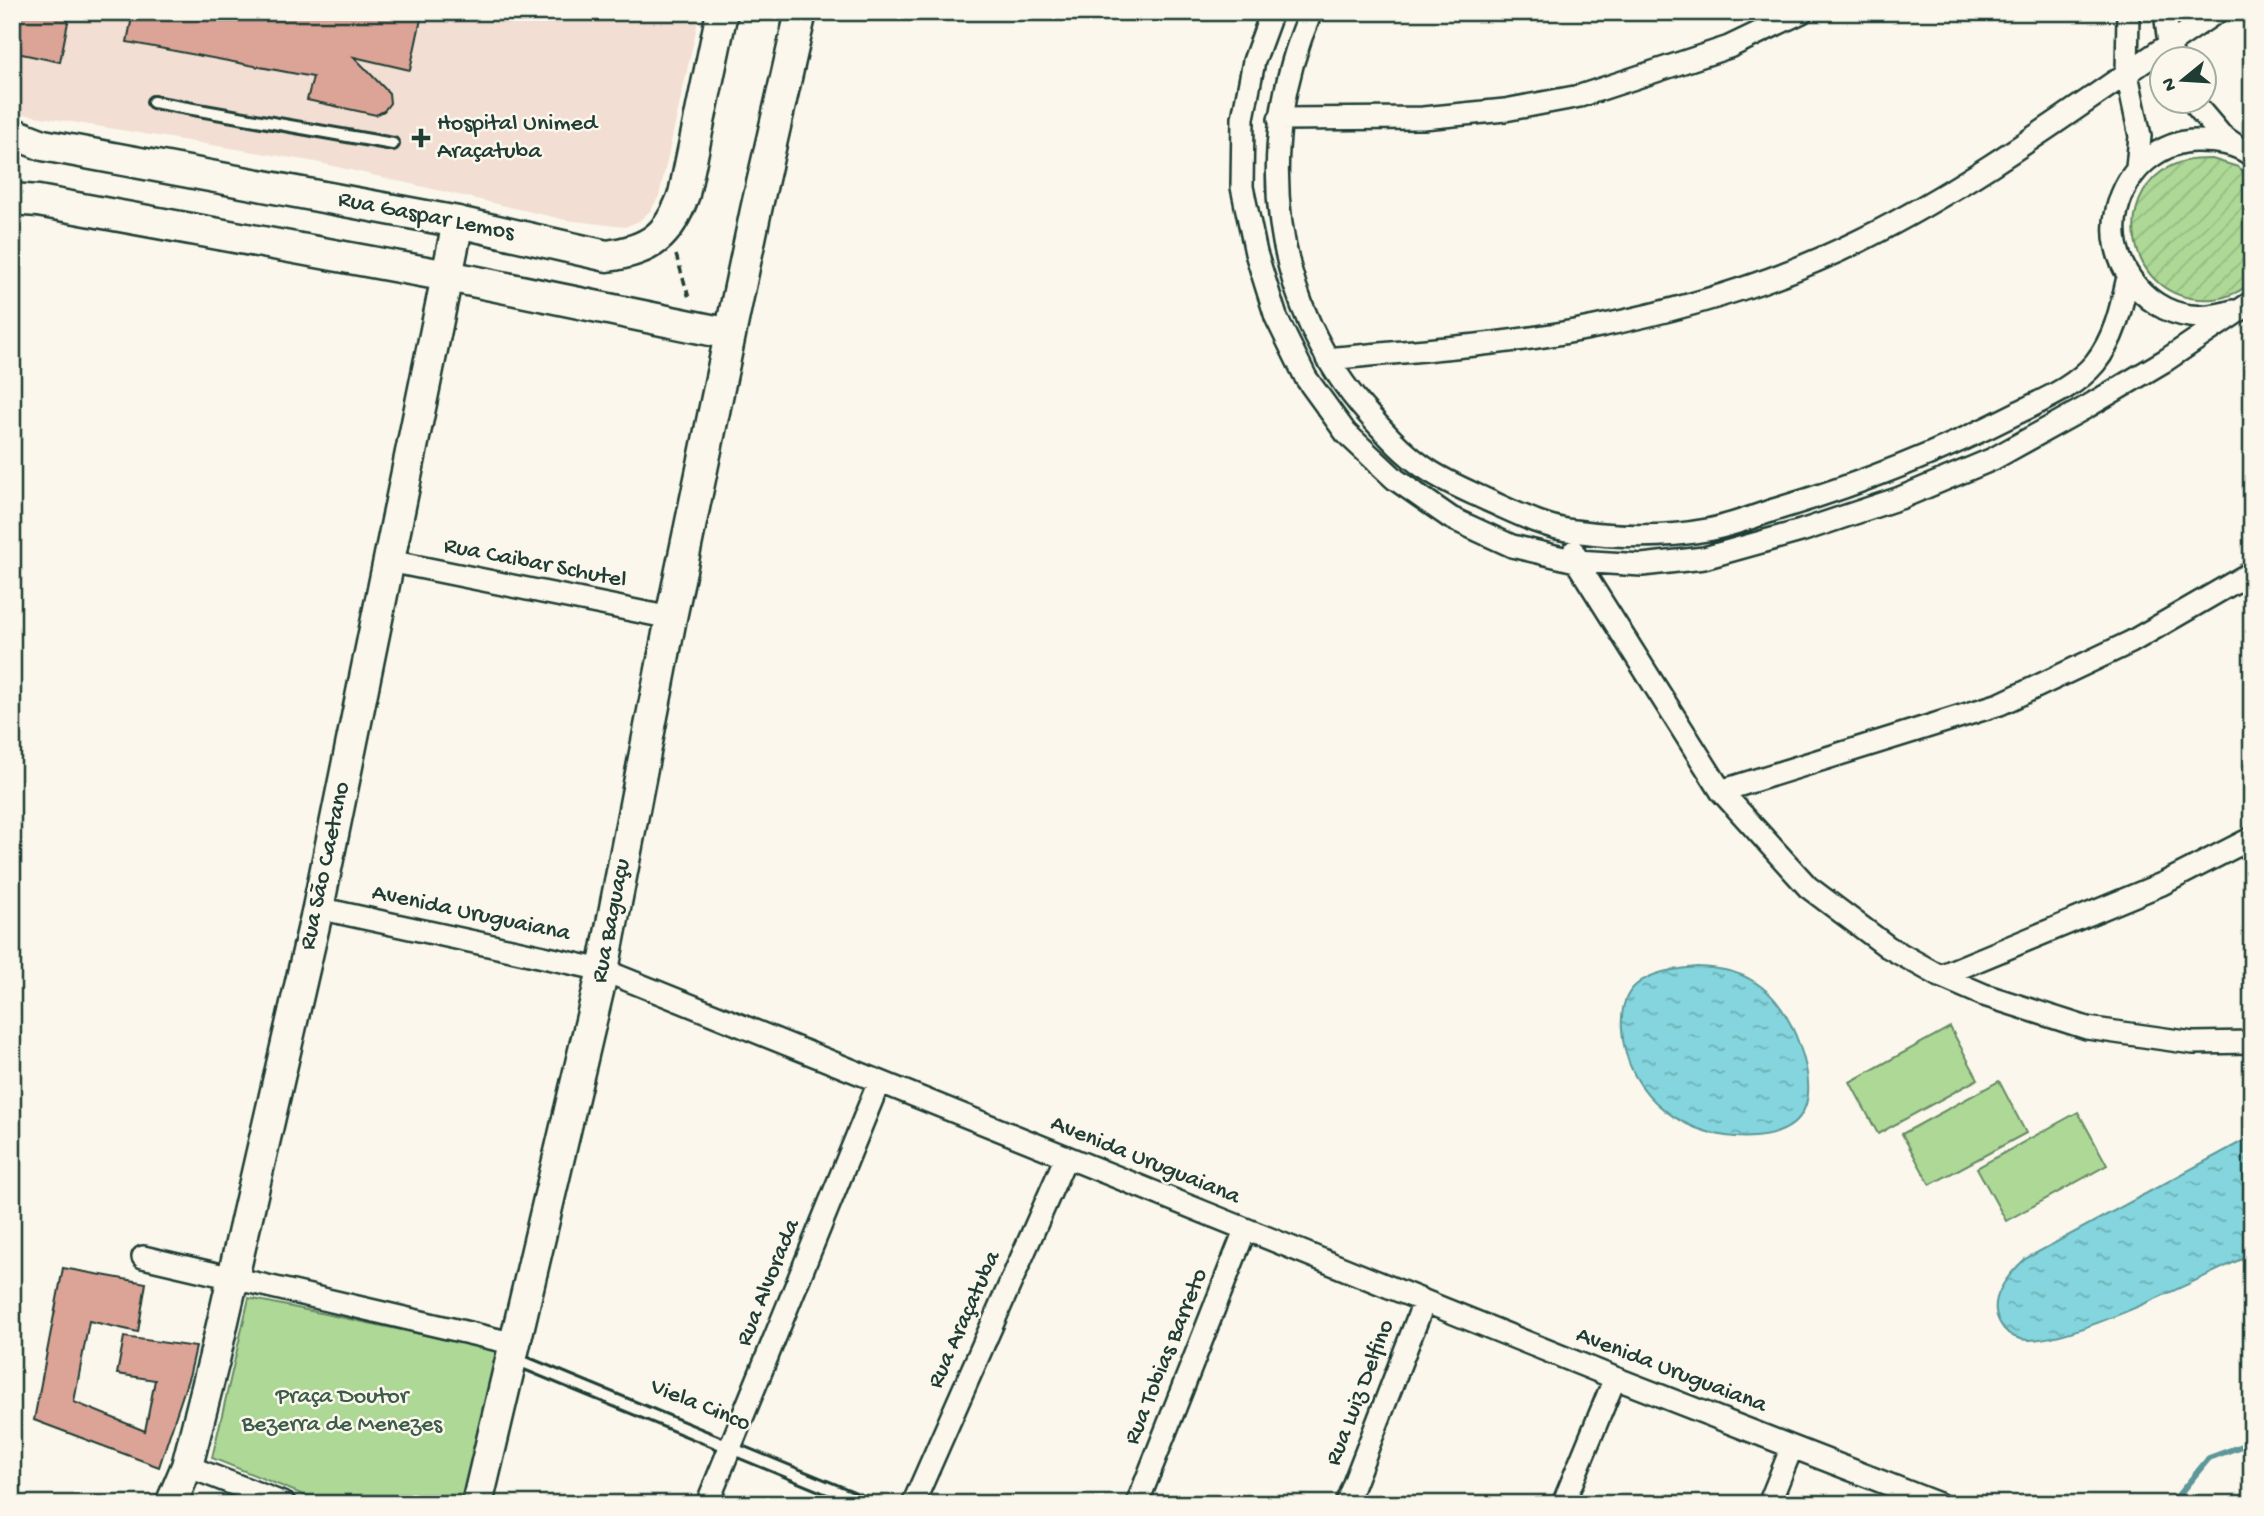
<svg xmlns="http://www.w3.org/2000/svg" width="2264" height="1516" font-family="'Gochi Hand',sans-serif">
	<style>
		.built { fill: #f2ded2 }
		.green { fill: #add896; stroke: #668a65; stroke-width: 2 }
		.garden { fill: url(#garden-furrows); stroke: #668a65; stroke-width: 2 }
		.water { fill: url(#water-ripples); stroke: #5c9899; stroke-width: 2 }
		.lines { fill: none; stroke-linecap: round; stroke-linejoin: round }
		.stream { stroke: #5c9899; stroke-width: 6 }
		.building { fill: #dca496; stroke: #1f3d34; stroke-width: 2 }
		.lane-casing { stroke: #1f3d34; stroke-width: 16 }
		.street-casing { stroke: #1f3d34; stroke-width: 26 }
		.secondary-casing { stroke: #1f3d34; stroke-width: 35 }
		.path { stroke: #1f3d34; stroke-width: 3.5; stroke-dasharray: 7 5; stroke-linecap: butt }
		.lane { stroke: #fbf7ec; stroke-width: 10 }
		.street { stroke: #fbf7ec; stroke-width: 21 }
		.secondary { stroke: #fbf7ec; stroke-width: 30 }
		.poi-dot { fill: #1f3d34; stroke: #fbf7ec; stroke-width: 2.5 }
		.labels { text-anchor: middle; dominant-baseline: central; stroke-width: 5; stroke-linejoin: round; paint-order: stroke }
		.poi-label { font-size: 24px; fill: #1f3d34; stroke: #fbf7ec; text-anchor: start }
		.street-label { font-size: 24px; fill: #1f3d34; stroke: #fbf7ec }
		.park-label { font-size: 24px; fill: #3b5c48; stroke: #fbf7ec }
	</style>
	<defs>
		<pattern id="garden-furrows" width="10" height="10" patternUnits="userSpaceOnUse" patternTransform="scale(1.75)"><rect width="10" height="10" fill="#add896"/><path d="M-1 1l2-2M0 10L10 0M9 11l2-2" fill="none" stroke="#94ba82"/></pattern>
		<pattern id="water-ripples" width="26" height="14" patternUnits="userSpaceOnUse" patternTransform="scale(1.75)"><rect width="26" height="14" fill="#84d5dd"/><path d="M2 4q2-2 4 0t4 0M15 11q2-2 4 0t4 0" fill="none" stroke="#6baeb4"/></pattern>
	</defs>
	<rect width="100%" height="100%" fill="#fbf7ec"/>
	<filter id="ink" filterUnits="userSpaceOnUse"><feTurbulence type="fractalNoise" baseFrequency=".0143" numOctaves="2"/><feDisplacementMap in="SourceGraphic" scale="14" xChannelSelector="R" yChannelSelector="G"/><feConvolveMatrix kernelMatrix="1 2 1 2 8 2 1 2 1" color-interpolation-filters="sRGB"/></filter>
	<g filter="url(#ink)">
		<!-- built -->
		<path class="built" d="M12,12H700L659,196L651,210L639,221L625,227L566,220L316,162L23,114L12,108Z"/>
		<!-- green -->
		<path class="green" d="M1950,1027L1978,1079L1878,1134L1850,1082Z
			M1999,1081L2026,1133L1930,1185L1902,1134Z
			M2078,1112L2107,1165L2006,1221L1977,1168Z
			M249,1298L506,1352L468,1504H326L212,1458Z"/>
		<!-- garden -->
		<path class="garden" d="M2212,159L2238,167L2252,179V281C2243,291 2226,298 2213,299C2121,306 2107,181 2185,161C2193,159 2204,159 2212,159Z"/>
		<!-- water -->
		<path class="water" d="M1697,967C1717,968 1735,970 1753,981C1777,995 1790,1019 1799,1044C1816,1090 1814,1132 1755,1137C1689,1142 1625,1097 1622,1029C1621,1013 1624,995 1636,985C1652,971 1677,969 1697,967Z
			M2252,1136V1254C2208,1274 2062,1349 2021,1339C2012,1337 2004,1331 2000,1323C1986,1299 2009,1274 2025,1259Z"/>
		<g class="lines">
			<!-- stream -->
			<path class="stream" d="M2171,1504L2209,1458L2247,1444L2252,1438"/>
		</g>
		<!-- building -->
		<path class="building" d="M12,12H70L60,62L12,52Z
			M133,12H390L421,19L410,70L354,57L389,93L390,103L384,111L376,115L307,100L313,77L127,42Z
			M63,1268L146,1283L138,1332L89,1321L74,1402L145,1431L155,1380L117,1374L124,1337L196,1347L190,1373L159,1467L34,1420Z"/>
		<g class="lines">
			<!-- lane casing -->
			<g class="lane-casing">
				<path id="lane" d="M153,102L393,144
					M513,1358L867,1504"/>
			</g>
			<!-- street casing -->
			<g class="street-casing">
				<path id="street" d="M1272,12L1254,61L1243,118L1242,187L1256,253L1276,317L1306,378L1346,433L1395,479L1451,518L1512,546L1576,561L1642,565L1704,558L1801,531L1900,498L1993,459L2085,408L2166,360L2252,302
					M1311,12C1252,147 1270,305 1370,416C1387,435 1406,456 1428,470C1446,482 1468,491 1487,500C1514,512 1545,528 1574,531C1618,537 1664,538 1707,530C1731,526 1754,516 1777,509C1860,484 1941,452 2017,413C2045,399 2075,387 2095,363C2115,338 2121,308 2128,277
					M2128,12L2127,74L2140,136L2137,168
					M2165,12L2169,44L2174,60
					M2193,102L2221,135L2234,144
					M1279,119L1423,118L1505,110L1580,96L1729,47L1802,12
					M2233,311C2219,315 2205,318 2190,316C2141,310 2105,258 2117,210C2122,190 2131,173 2147,160C2161,149 2178,141 2196,141C2216,141 2236,143 2252,156
					M1327,359C1416,350 1508,345 1595,327C1685,309 1779,281 1861,240C1988,177 2100,89 2217,12
					M1574,551L1576,561L1721,791L1808,887L1888,947L1940,976L1984,995L2087,1028L2193,1043L2252,1042
					M389,561L671,618
					M1721,791L2000,704L2131,642L2252,572
					M318,908L603,970L1615,1378L1939,1504
					M1940,976L2162,884L2252,838
					M143,1257L516,1344
					M187,1466L285,1504
					M707,1504L879,1082
					M913,1504L1066,1157
					M1137,1504L1245,1230
					M1346,1504L1424,1302
					M1563,1504L1615,1378
					M1769,1504L1792,1447"/>
			</g>
			<!-- secondary casing -->
			<g class="secondary-casing">
				<path id="secondary" d="M12,133L43,145L458,222L607,256C651,250 669,236 684,194L722,12
					M12,199L38,201L448,276L730,334
					M171,1504L187,1466L214,1360L318,908L458,222
					M477,1504L603,970L671,618L756,210L801,12"/>
			</g>
			<!-- path -->
			<path class="path" d="M676,255L690,301"/>
			<!-- lane -->
			<use href="#lane" class="lane"/>
			<!-- street -->
			<use href="#street" class="street"/>
			<!-- secondary -->
			<use href="#secondary" class="secondary"/>
		</g>
	</g>
	<!-- markers -->
	<path class="poi-dot" d="M417.5 127.5h7v7h7v7h-7v7h-7v-7h-7v-7h7z"/>
	<g class="labels">
		<!-- poi labels -->
		<g class="poi-label">
			<text x="437" y="124">Hospital Unimed<tspan x="437" dy="28">Araçatuba</tspan></text>
		</g>
		<!-- street labels -->
		<g class="street-label">
			<text transform="translate(426 217) rotate(11)">Rua Gaspar Lemos</text>
			<text transform="translate(535 564) rotate(11)">Rua Caibar Schutel</text>
			<text transform="translate(326 866) rotate(-78)">Rua São Caetano</text>
			<text transform="translate(471 914) rotate(12)">Avenida Uruguaiana</text>
			<text transform="translate(612 921) rotate(-79)">Rua Baguaçu</text>
			<text transform="translate(1145 1161) rotate(22)">Avenida Uruguaiana</text>
			<text transform="translate(769 1283) rotate(-68)">Rua Alvorada</text>
			<text transform="translate(965 1320) rotate(-66)">Rua Araçatuba</text>
			<text transform="translate(1167 1357) rotate(-68)">Rua Tobias Barreto</text>
			<text transform="translate(1671 1371) rotate(21)">Avenida Uruguaiana</text>
			<text transform="translate(1361 1393) rotate(-69)">Rua Luiz Delfino</text>
			<text transform="translate(700 1406) rotate(22)">Viela Cinco</text>
		</g>
		<!-- park labels -->
		<g class="park-label">
			<text x="342" y="1397">Praça Doutor<tspan x="342" dy="28">Bezerra de Menezes</tspan></text>
		</g>
	</g>
	<!-- margin -->
	<rect width="2264" height="1516" fill="none" stroke="#fbf7ec" stroke-width="42"/>
	<rect x="21" y="21" width="2222" height="1474" fill="none" stroke="#1f3d34" stroke-width="2.5" filter="url(#ink)"/>
	<!-- north arrow -->
	<g transform="translate(2183 80) rotate(252)"><circle r="33" fill="#fbf7ec" stroke="#a3ada2" stroke-width="2"/>
	<path d="M0-5L12 26L0 18L-12 26Z" fill="#1f3d34"/>
	<text y="-10" font-size="19" font-weight="bold" text-anchor="middle" fill="#1f3d34">N</text>
	</g>
</svg>
